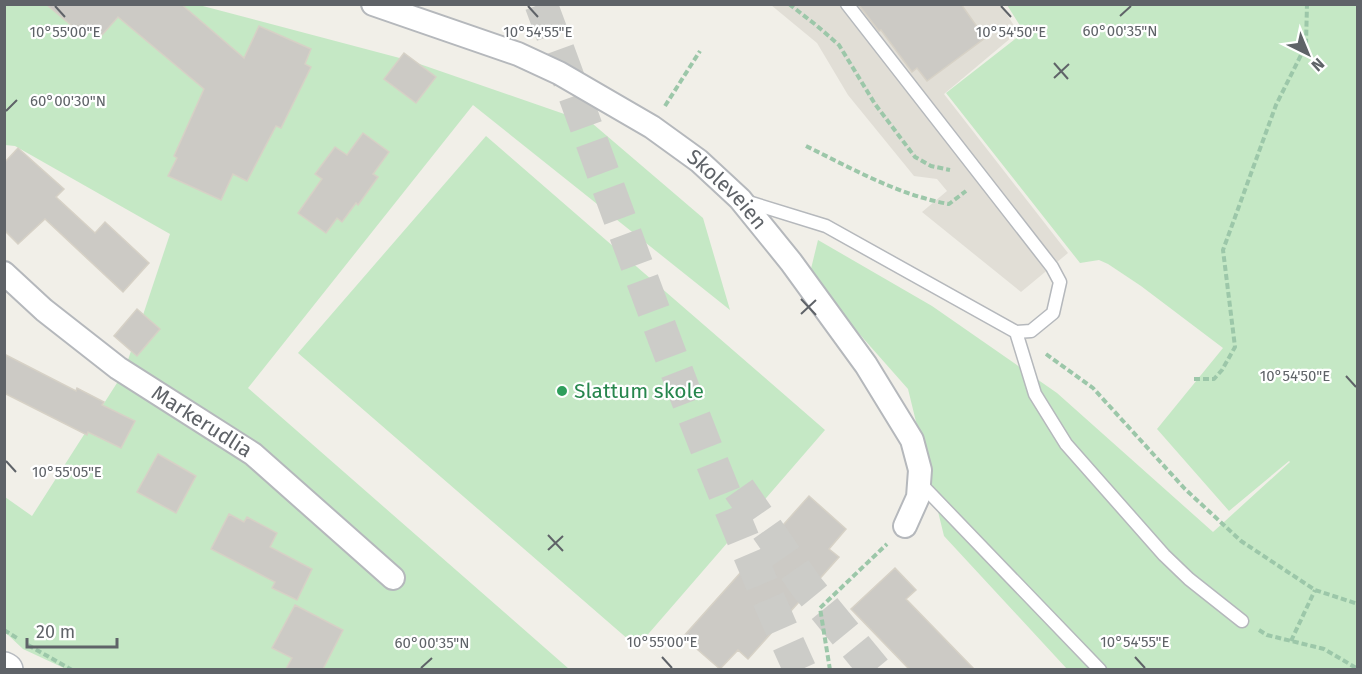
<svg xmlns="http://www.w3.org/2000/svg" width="1362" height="674" font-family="'Fira Sans',sans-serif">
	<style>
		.education { fill: #e1ded6 }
		.green { fill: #c5e8c5 }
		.building { fill: #cccac5; stroke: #d6d1c6; stroke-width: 1.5 }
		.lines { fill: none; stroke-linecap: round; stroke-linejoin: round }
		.trunk-tunnel { stroke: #ccccc8; stroke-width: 33; stroke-dasharray: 33 16; stroke-linecap: butt }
		.service-casing { stroke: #b5b8bc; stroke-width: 15 }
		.minor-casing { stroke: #b5b8bc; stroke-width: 26 }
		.secondary-casing { stroke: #b6babf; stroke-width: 36 }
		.path { stroke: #9cc7a9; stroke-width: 4; stroke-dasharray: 6 3; stroke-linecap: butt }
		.service { stroke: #fff; stroke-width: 12 }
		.minor { stroke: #fff; stroke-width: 22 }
		.secondary { stroke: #fff; stroke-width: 33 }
		.ticks { fill: none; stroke: #5f6368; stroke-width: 2 }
		.leisure-dot { fill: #2e9e5b; stroke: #fff; stroke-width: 2 }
		.labels { text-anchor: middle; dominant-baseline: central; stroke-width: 4.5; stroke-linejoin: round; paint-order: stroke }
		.street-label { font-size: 21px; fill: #5f6368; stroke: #fff }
		.leisure-label { font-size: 21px; fill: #27864d; stroke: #fff; text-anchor: start }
		.ticks-label { font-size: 15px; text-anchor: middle; fill: #5f6368; stroke: #fff; stroke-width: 4.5; stroke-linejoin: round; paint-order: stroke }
	</style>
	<rect width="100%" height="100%" fill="#f1efe8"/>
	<!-- education -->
	<path class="education" d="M771,5H1001L1018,32L944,94L1068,253L1021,292L922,212L947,191L937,179L914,176L848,95L817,43Z"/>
	<!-- green -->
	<path class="green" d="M5,5H199L411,61L593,124L703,218L730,310L473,105L248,388L569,669H66L23,649L5,632V497L32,516L124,372L170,234L15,146L5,145Z
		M1007,5H1357V669H1067L944,536L908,389L809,277L818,240L932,306L1057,393L1213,532L1290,462L1289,461L1229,511L1157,429L1223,348L1141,286L1108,264L1099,260L1080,263L946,93L1024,32Z
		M486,136L825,430L637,647L298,353Z"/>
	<!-- building -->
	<path class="building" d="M46,4H181L244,58L259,26L311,49L305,64L311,67L281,128L276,126L247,181L233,174L221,200L168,176L177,158L174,156L204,89L118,17L102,35L93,27L85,37Z
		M858,4H961L985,38L927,81L917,68L912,72L881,30L879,31Z
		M404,53L436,77L416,103L384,79Z
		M363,133L389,152L373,174L378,177L358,205L356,203L342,222L337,218L326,233L298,213L322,179L315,174L335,147L347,155Z
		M18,148L64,189L56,197L95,233L105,222L149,263L123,292L45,219L18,244L4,230V163Z
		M137,309L160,329L137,356L114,336Z
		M4,354L76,391L77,388L104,402L102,405L135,421L121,448L88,432L87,435L4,393Z
		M158,454L196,476L176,513L137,492Z
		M809,496L846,529L829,549L839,557L748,659L738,650L720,669L683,637Z
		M229,514L244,522L247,517L277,533L270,547L312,569L297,600L272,588L275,582L211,549Z
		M895,568L916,590L906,599L974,669H909L851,609Z
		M295,605L343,630L323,669H286L292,658L272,648Z"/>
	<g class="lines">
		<!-- trunk-tunnel -->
		<path class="trunk-tunnel" d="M541,4C624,227 701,453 800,670
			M739,489L807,587L875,670"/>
		<!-- service casing -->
		<g class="service-casing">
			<path id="service" d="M745,201L826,226L1016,332L1031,331L1053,313L1060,282L1052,267L847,4
				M1016,332L1035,394L1066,444L1164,555L1189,579L1242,621
				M920,483L1100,670"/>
		</g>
		<!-- minor casing -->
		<g class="minor-casing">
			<g id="minor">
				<path id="s1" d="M373,4L518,54L559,73L652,127L699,161L740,199L791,262L866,365L912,440L920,470L918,497L905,526"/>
				<path id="s2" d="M4,273L44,310L118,368L253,454L393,578"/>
			</g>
		</g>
		<!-- secondary casing -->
		<g class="secondary-casing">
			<path id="secondary" d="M4,669L6,670"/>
		</g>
		<!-- path -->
		<path class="path" d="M789,4L816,25L839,45L875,104L915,157L931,166L950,170
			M665,106L700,51
			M806,146C851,168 898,195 949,204L966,191
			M1046,354L1093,388L1185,489L1241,541L1315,590L1358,604
			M1194,379H1214L1222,370L1235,347L1223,250L1276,105L1306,45L1307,4
			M4,630L17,638
			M1259,630L1267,635L1324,649L1358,669
			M1291,641L1315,590
			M28,645L72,670
			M830,670L820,608L887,544"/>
		<!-- service -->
		<use href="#service" class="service"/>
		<!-- minor -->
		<use href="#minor" class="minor"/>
		<!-- secondary -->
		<use href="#secondary" class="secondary"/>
	</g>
	<!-- ticks -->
	<path class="ticks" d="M55,6L65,17M528,6L538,17M1001,6L1011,17M1120,16L1131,6M1054,63L1068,79M1054,78L1069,64M6,111L17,100M801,299L816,315M801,314L816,300M1346,376L1356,387M6,461L16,472M548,535L563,551M548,550L563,536M662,657L672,668M1135,657L1145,668M421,668L432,658"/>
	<!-- markers -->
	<circle class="leisure-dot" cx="562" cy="391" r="6"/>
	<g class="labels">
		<!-- street labels -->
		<g class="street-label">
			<text stroke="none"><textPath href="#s1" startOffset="404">Skoleveien</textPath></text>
			<text stroke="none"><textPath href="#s2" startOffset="248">Markerudlia</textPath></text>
		</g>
		<!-- leisure labels -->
		<g class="leisure-label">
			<text x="574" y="391">Slattum skole</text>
		</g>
	</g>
	<g class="ticks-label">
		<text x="1120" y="36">60°00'35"N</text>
		<text x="65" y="37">10°55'00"E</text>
		<text x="538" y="37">10°54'55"E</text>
		<text x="1011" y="37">10°54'50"E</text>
		<text x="68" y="106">60°00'30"N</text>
		<text x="1295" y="381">10°54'50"E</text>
		<text x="67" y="477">10°55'05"E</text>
		<text x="662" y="647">10°55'00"E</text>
		<text x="1135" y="647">10°54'55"E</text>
		<text x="432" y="648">60°00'35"N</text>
	</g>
	<!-- border -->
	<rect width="1362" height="674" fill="none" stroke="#5f6368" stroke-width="12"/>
	<!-- north arrow -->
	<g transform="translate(1308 54) rotate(137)" stroke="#ffffff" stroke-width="4.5" paint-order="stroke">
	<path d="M0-4.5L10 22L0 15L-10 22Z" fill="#5f6368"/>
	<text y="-9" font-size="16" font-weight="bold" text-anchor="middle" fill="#5f6368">N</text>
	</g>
	<!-- scale -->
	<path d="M27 638v9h90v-9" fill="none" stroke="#5f6368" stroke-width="3"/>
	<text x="36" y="638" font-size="18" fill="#5f6368" stroke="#ffffff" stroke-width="4.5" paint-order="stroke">20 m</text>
</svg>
